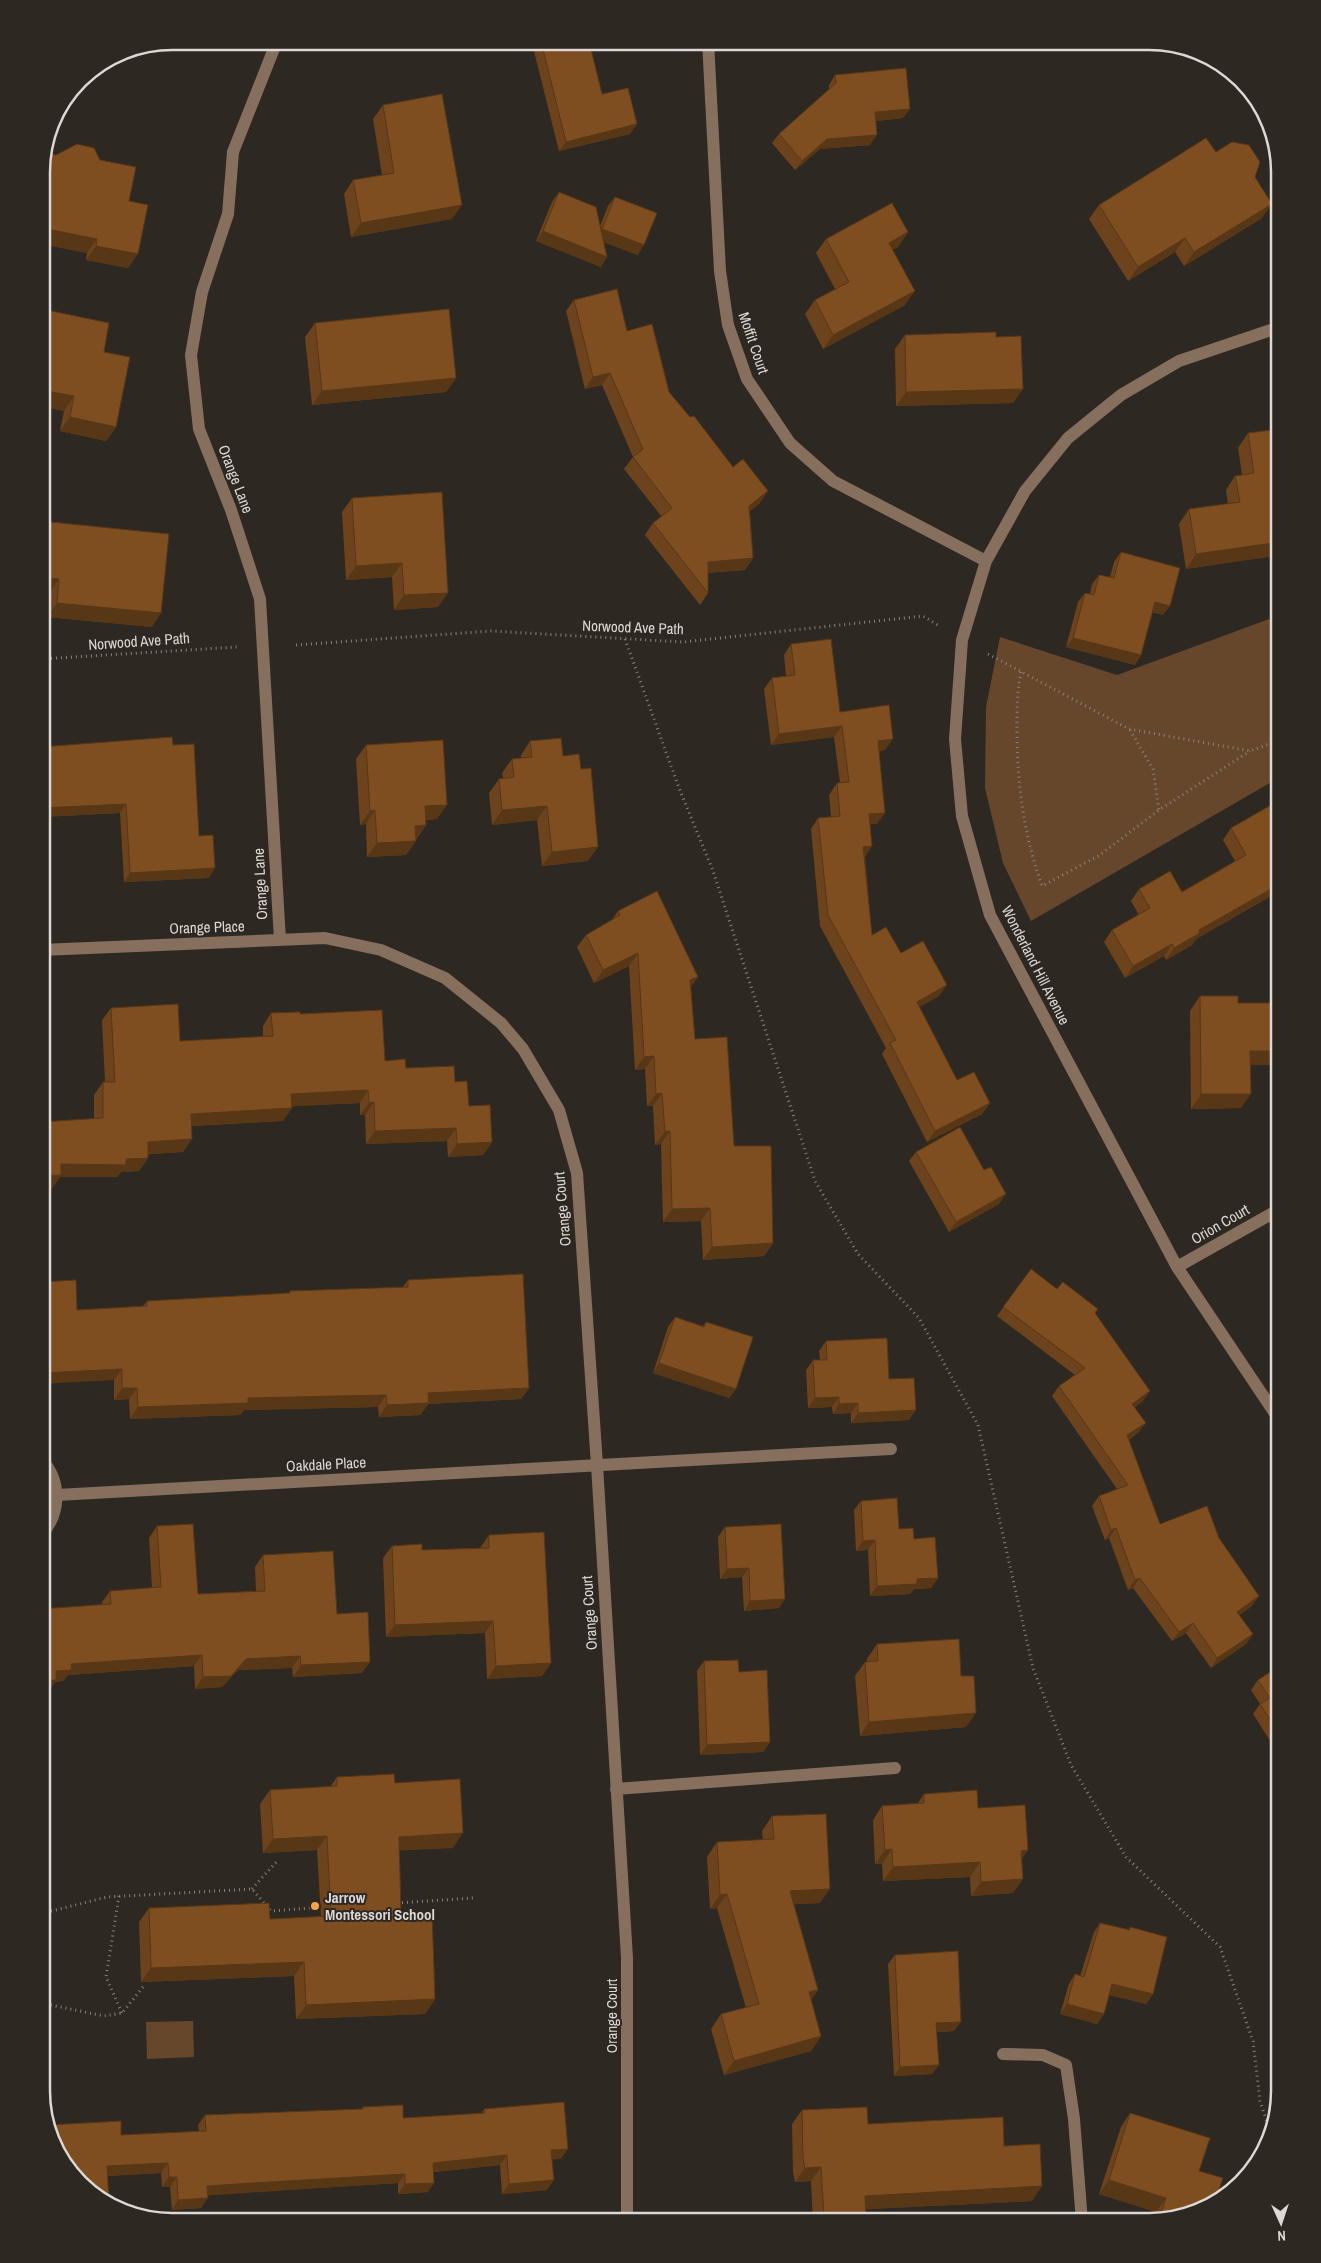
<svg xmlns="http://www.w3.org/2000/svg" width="1321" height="2263" font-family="'Archivo Narrow',sans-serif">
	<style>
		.green { fill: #66472c }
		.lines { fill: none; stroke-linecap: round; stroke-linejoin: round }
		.path { stroke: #88827e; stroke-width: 3; stroke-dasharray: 1 4; stroke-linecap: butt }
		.minor { stroke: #866f5d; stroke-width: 12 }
		.wall { fill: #6c431c }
		.shaded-wall { fill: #583716 }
		.building { fill: #7e4e20; stroke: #583716 }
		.poi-dot { fill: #f8a04b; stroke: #2e2822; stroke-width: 2 }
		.labels { text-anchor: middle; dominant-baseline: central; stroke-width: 4; stroke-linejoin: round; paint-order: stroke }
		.street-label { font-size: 15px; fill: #ddd8d5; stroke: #2e2822 }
		.poi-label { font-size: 15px; font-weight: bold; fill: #ddd8d5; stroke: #2e2822; text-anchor: start }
		.rim { fill: none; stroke: #ddd8d5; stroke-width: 2.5 }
	</style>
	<rect width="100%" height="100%" fill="#2e2822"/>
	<!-- green -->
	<path class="green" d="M1280,615V777L1031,921L1003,863L985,788L986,707L1000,637L1117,675Z
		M193,2021L194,2057L147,2059L146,2022Z"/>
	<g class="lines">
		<!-- path -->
		<path class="path" d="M625,639L679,788L713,871L815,1181L858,1254L919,1318L978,1425L1033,1668L1071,1765L1126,1857L1220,1947L1253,2041L1260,2101L1269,2128
			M296,645L491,631L683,642L923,616L939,626
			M988,654L1129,729L1250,751L1280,740
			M41,659L237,647
			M1021,672C1017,691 1017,711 1017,730C1017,785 1024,835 1042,886L1100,855L1159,810L1250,751
			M1130,730L1153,769L1159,810
			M252,1889L278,1860
			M119,1896L106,1977L122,2013
			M397,1903L473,1898
			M41,1911H52L107,1897L252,1889L271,1911L323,1907
			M41,2003L104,2016L122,2013L143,1987"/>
		<!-- minor -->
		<path class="minor" d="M277,41L233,152L228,214L202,292L191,355L199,429L231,510L260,599L280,940
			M708,41L720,271L728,325L747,379L790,443L833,481L986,561
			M41,950L325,938L381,950L445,978L501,1023L523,1049L559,1110L577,1173L597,1465L627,1958V2222
			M1177,1267L1280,1209
			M1280,1421L1177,1267L990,915L962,816L955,739L962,640L986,561L1025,491L1068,438L1121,395L1179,361L1280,327
			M57,1495L891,1449
			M41,1535C61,1514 62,1481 41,1459
			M616,1789L895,1768
			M1003,2054L1043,2055L1066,2065L1074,2119L1082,2222"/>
	</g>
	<!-- wall -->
	<path class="wall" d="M541,41L602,94L630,134L559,151L534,51Z
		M835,75L903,118L876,121L870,145L820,149L795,170L772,143L779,134L829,90V85Z
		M383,105L452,219L351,237L344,194L353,180L382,175L373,119Z
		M1216,152L1255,177L1262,218L1184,266L1175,252L1128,281L1089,219L1099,205Z
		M56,155L100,160L129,201L128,268L86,260L87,253L42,244V164Z
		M559,192L600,226L608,206L615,197L638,255L604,242L601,267L536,241L552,202Z
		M908,232L898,247L892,250L905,305L823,349L805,314L815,300L835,289L816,253L826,239Z
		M574,300L627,331L669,392L760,503L750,511L753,558L745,570L708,573V593L700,605L645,535L653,523L662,517L624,469L633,457L602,385L585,389L566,311Z
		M42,309L116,427L106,441L60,431L64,411L41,406Z
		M315,323L456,378L446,392L312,405L305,337Z
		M905,335L996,337L1013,403L896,406L895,349Z
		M1280,429V555L1186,569L1179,524L1189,509L1228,504L1226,490L1235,476L1242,475L1238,448L1248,433Z
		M352,498L438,607L394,610L392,577L346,580L342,512Z
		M41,521L152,627L47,617L49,593L41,592Z
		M1121,552L1163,615L1152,612L1141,655L1135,665L1066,647L1078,602L1085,593L1090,594L1092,584L1099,575L1110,577L1114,562Z
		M791,644L840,712L885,750L879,751L877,824H870L865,857L872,935L901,953L939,996L919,1007L957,1080L990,1103L982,1114L927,1142L882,1054L886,1048L820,926L811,829L818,818L831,817L829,795L837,783H840L834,737L771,745L764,689L772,678L786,676L784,655Z
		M530,741L563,756L588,861L542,866L537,820L492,825L489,793L499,779L503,778L502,773L512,759L521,758V755Z
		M173,745L199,836L209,878L124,882L120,813L41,817V747Z
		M366,745L437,819L425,820L426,825L406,855L367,857L366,824L360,825L356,759Z
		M1280,800V891L1196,939L1192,945L1166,960L1164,956L1125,978L1104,942L1112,930L1139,915L1131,901L1139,889L1182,892L1235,861L1223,840L1231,828Z
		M618,911L691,986L695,1039L734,1146L773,1243L764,1256L703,1260L701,1221L663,1222L661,1144L655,1145L653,1106H647L645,1069L635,1070L629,966L594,983L577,947L586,935L612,920Z
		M1200,996L1238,1003H1280V1062L1278,1065H1250L1241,1108L1191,1109L1190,1011Z
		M111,1008L180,1041L263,1037V1026L271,1013L300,1014L385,1061L406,1068L455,1082L469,1106L492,1142L483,1155L448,1157L447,1141L366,1144L365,1115H360V1103L292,1106L283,1121L192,1126L183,1152L148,1154V1158L139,1171L121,1172L117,1177H60L52,1188L41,1189V1122L94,1119V1095L103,1082H105L102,1020Z
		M916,1152L999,1204L949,1232L909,1161Z
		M1031,1269L1057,1289L1095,1313L1143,1401L1135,1407L1139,1432L1129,1440L1160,1524L1219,1538L1252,1606L1239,1615L1253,1634L1246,1644L1211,1668L1186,1633L1172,1641L1133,1588L1128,1590L1109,1538L1105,1540L1092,1506L1099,1496L1117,1489L1052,1396L1059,1386L1075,1375L997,1316Z
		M408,1280L529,1388L521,1399L428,1404L420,1415L379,1417L378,1407L244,1410L240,1415L130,1419L129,1399L114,1400V1380L77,1310L143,1306L147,1301L289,1293L290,1291L402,1288Z
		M675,1317L703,1326L706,1322L736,1389L729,1398L653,1373L668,1327Z
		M826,1341L889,1379L909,1420L851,1423V1413L833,1414L832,1407L808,1408L806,1370L813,1360H820L819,1351Z
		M861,1501L914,1539L938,1578L931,1588L914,1589L910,1594L870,1596L868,1550L856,1551L854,1510Z
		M157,1526L198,1594L256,1591L255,1567L263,1555L337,1614L362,1673L293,1677L292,1668L238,1670L222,1687L195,1689L194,1666L68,1675L63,1681L55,1682L48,1692H41V1609L102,1605V1602L110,1591L152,1588L149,1538Z
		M725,1527L779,1608L744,1611L742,1577L720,1579L718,1537Z
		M489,1535L551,1663L542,1676L487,1679L485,1633L386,1637L383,1558L392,1546L422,1550L480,1548Z
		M877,1644L961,1676L966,1727L860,1736L855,1676L865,1662H867V1659Z
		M704,1661L739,1672L770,1742L763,1752L700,1755L697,1671Z
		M1280,1666V1751L1278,1753L1253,1714L1260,1704L1251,1690L1258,1680Z
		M337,1777L395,1783L453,1848L399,1850L401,1913L435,1999L425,2014L296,2019L294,1976L141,1982L139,1922L149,1908L270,1919L321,1917L317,1850L263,1853L260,1804L270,1790L330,1787Z
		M924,1794L978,1808L1022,1860L1023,1879L1013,1893L971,1896L970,1877L883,1881L882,1864H875L873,1820L882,1806L918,1803Z
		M772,1816L820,1903L794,1904L818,1990L811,2000L821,2036L811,2051L724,2075L711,2029L721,2014L746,2008L717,1908L710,1909L707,1857L717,1842L763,1840L762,1831Z
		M1100,1923L1128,1930L1130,1927L1153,1994L1146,2004L1109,1995L1104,2014L1097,2024L1060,2014L1069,1984L1075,1974L1080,1976L1094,1932Z
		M895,1955L954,2031L937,2032L932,2074L894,2076L888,1964Z
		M363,2107L403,2118L481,2114L484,2109L561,2159H552L547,2190L502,2194L500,2165L434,2172L428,2192L398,2194V2183L230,2193L208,2195L201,2208L172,2210L170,2187H162L161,2173L108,2176L99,2200L121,2135L199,2131L198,2125L205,2115L361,2109Z
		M802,2110L868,2124L1004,2146L1032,2201L865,2209L866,2215L861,2222H813L811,2181L795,2182L793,2172L792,2124Z
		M1130,2113L1207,2208L1154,2221L1156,2212L1099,2194L1121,2127Z"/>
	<!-- shaded-wall -->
	<path class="shaded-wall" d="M910,109L903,118L868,122L875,112Z
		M637,124L630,134L559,151L566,142Z
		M877,135L870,145L820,149L795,170L802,161L827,139Z
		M1272,204L1262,218L1184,266L1194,252Z
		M462,205L452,219L351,237L361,223Z
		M42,228L97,239L87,253L42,244Z
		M602,229L644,245L638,255L595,239Z
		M543,231L607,257L601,267L536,241Z
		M908,232L898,247L879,257L889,243Z
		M1185,238L1175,252L1128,281L1138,267Z
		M96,246L138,254L128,268L86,260Z
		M915,291L905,305L823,349L833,335Z
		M610,373L602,385L585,389L593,377Z
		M456,378L446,392L312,405L322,391Z
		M1023,389L1013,403L896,406L906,392Z
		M41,390L74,396L64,411L41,406Z
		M70,417L116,427L106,441L60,431Z
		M768,491L760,503L741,517L749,506Z
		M1280,542V555L1186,569L1196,554Z
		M753,558L745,570L700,573L708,562Z
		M402,563L392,577L346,580L356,566Z
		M41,577L59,579L49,593L41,592Z
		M448,593L438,607L394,610L404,595Z
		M1155,602L1170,606L1163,615L1148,611Z
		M57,603L161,613L152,627L47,617Z
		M1073,638L1141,655L1135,665L1066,647Z
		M842,726L834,737L771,745L779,734Z
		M893,739L885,750L871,752L878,741Z
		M126,804L120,813L41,817V808Z
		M447,805L437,819L415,821L425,806Z
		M547,806L537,820L492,825L502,810Z
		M375,810L366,824L360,825L370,811Z
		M885,813L877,824L862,825L869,814Z
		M426,825L416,839L415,826Z
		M416,841L406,855L367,857L377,843Z
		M872,846L865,857L863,847Z
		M598,847L588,861L542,866L552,852Z
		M215,868L209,878L124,882L130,873Z
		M1280,884V891L1196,939L1192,945L1166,960L1174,948L1199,930Z
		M1172,944L1164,956L1125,978L1133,966Z
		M638,953L629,966L594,983L603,970Z
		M698,977L689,990L690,980Z
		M947,985L939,996L909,1013L917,1002Z
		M1250,1051H1280V1062L1278,1065H1240Z
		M654,1056L645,1069L635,1070L644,1057Z
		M368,1090L360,1103L282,1107L291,1094Z
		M662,1093L653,1106H647L656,1094Z
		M1201,1094H1251L1241,1108L1191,1109Z
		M374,1102L365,1115H360L369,1103Z
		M990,1103L982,1114L927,1142L935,1131Z
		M292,1108L283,1121L183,1126L191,1114Z
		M456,1128L447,1141L366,1144L375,1131Z
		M670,1131L661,1144L655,1145L665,1132Z
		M192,1139L183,1152L139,1155L148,1142Z
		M492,1142L483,1155L448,1157L457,1144Z
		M148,1158L139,1171L121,1172L117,1177H60L52,1188L41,1189V1176L61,1164L126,1159Z
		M1006,1194L999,1204L949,1232L956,1222Z
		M710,1208L701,1221L663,1222L672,1209Z
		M773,1243L764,1256L703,1260L712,1247Z
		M659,1363L736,1389L729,1398L653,1373Z
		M122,1369L114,1380L41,1384V1373Z
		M122,1388H137L129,1399L114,1400Z
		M529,1388L521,1399L428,1404L420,1415L379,1417L387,1405L428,1393Z
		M1150,1391L1143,1401L1125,1414L1132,1404Z
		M386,1395L378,1407L244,1410L240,1415L130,1419L138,1407L248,1398Z
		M839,1397L832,1407L808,1408L815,1398Z
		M858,1403L851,1413L833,1414L839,1404Z
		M916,1410L909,1420L851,1423L858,1413Z
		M1146,1423L1139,1432L1120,1445L1127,1435Z
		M1116,1528L1109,1538L1105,1540L1111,1530Z
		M875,1540L868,1550L856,1551L863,1541Z
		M749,1568L742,1577L720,1579L727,1569Z
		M938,1578L931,1588L914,1589L910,1594L870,1596L877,1586L917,1579Z
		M1140,1578L1133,1588L1128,1590L1135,1580Z
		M1259,1596L1252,1606L1230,1622L1237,1612Z
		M785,1599L779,1608L744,1611L750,1601Z
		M493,1621L485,1633L386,1637L395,1625Z
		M1193,1623L1186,1633L1172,1641L1179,1632Z
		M1253,1634L1246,1644L1211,1668L1217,1658Z
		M202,1655L194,1666L68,1675L63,1681L55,1682L48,1692H41V1681L56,1671L71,1664Z
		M300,1656L292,1668L238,1670L222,1687L195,1689L203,1677L246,1659Z
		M370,1662L362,1673L293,1677L301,1665Z
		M551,1663L542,1676L487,1679L496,1666Z
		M976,1713L966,1727L860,1736L869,1722Z
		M770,1742L763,1752L700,1755L707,1745Z
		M463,1833L453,1848L389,1851L399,1837Z
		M327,1836L317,1850L263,1853L273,1839Z
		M892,1849L882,1864H875L885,1850Z
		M1028,1850L1018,1865L1021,1851Z
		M980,1862L970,1877L883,1881L893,1867Z
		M1023,1879L1013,1893L971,1896L981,1882Z
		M830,1889L820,1903L780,1905L790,1891Z
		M727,1894L717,1908L710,1909L720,1895Z
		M304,1962L294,1976L141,1982L151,1968Z
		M1112,1984L1153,1994L1146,2004L1105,1994Z
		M818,1990L808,2004L809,1992Z
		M435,1999L425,2014L296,2019L306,2005Z
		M1067,2004L1104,2014L1097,2024L1060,2014Z
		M961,2022L954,2031L930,2033L936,2023Z
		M821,2036L811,2051L724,2075L734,2061Z
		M939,2065L932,2074L894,2076L900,2067Z
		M568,2149L561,2159L544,2160L551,2150Z
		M507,2155L500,2165L427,2173L433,2163Z
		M168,2163L161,2173L100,2176L107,2166Z
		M821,2167L811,2181L795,2182L805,2168Z
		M405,2174L398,2183L201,2196L207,2186Z
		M169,2177H177L170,2187H162Z
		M554,2180L547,2190L502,2194L509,2184Z
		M1109,2180L1166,2198L1156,2212L1099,2194Z
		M434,2183L428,2192L398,2194L405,2184Z
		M1042,2186L1032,2201L855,2210L865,2196Z
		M208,2198L201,2208L172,2210L178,2200Z
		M866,2215L861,2222H820L824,2217Z"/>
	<!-- building -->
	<path class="building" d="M541,41H589L602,94L628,88L637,124L566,142Z
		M906,68L910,109L875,112L877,135L827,139L802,161L779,134L836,83L835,75Z
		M442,94L462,205L361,223L353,180L394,173L383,105Z
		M1206,138L1216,152L1232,142L1249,145L1260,162L1255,177L1272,204L1194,252L1185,238L1138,267L1099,205Z
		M77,144L94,148L100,160L136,167L129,201L148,205L138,254L96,246L97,239L42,228L43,220H42V164L44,153L56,155Z
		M559,192L596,207L607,257L543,231Z
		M615,197L657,213L644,245L602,229Z
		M892,203L908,232L889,243L915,291L833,335L815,300L849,282L826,239Z
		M617,289L627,331L652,324L669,392L690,417L694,416L733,467L743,459L768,491L749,506L753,558L708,562V593L653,523L672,508L633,457L643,449L610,373L593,377L574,300Z
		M42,309L109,323L104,352L130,357L116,427L70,417L74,396L41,390Z
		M449,309L456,378L322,391L315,323Z
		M996,332V337L1021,336L1023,389L906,392L905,335Z
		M1280,429V542L1196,554L1189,509L1240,502L1235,476L1254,473L1248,433Z
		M442,492L448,593L404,595L402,563L356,566L352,498Z
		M41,521L169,534L161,613L57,603L59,579L41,577Z
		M1121,552L1180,568L1170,606L1155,602L1141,655L1073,638L1085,593L1094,595L1099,575L1114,578Z
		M831,639L840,712L889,705L893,739L878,741L885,813L869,814L872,846L863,847L872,935L886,927L901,953L923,941L947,985L917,1002L957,1080L974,1072L990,1103L935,1131L890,1043L896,1040L828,915L818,818L840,816L837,783L849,782L842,726L779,734L772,678L795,675L791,644Z
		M172,737L173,745L194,744L199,836L213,835L215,868L130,873L126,804L41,808V747Z
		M561,738L563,756L579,754L581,769L591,768L598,847L552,852L547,806L502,810L499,779L514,777L512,759L532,757L530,741Z
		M443,740L447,805L425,806L426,825L415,826L416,841L377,843L375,810L370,811L366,745Z
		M1280,800V884L1199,930L1200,933L1174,948L1172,944L1133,966L1112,930L1150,908L1139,889L1170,871L1182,892L1246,855L1231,828Z
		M657,891L698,977L690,980L695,1039L727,1037L734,1146H771L773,1243L712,1247L710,1208L672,1209L670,1131L665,1132L662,1093L656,1094L654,1056L644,1057L638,953L603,970L586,935L620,915L618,911Z
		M1200,996H1238V1003H1280V1051H1250L1251,1094H1201Z
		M178,1004L180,1041L273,1036L271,1013L300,1012V1014L382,1010L385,1061L405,1059L406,1068L454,1066L455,1082L467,1081L469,1106L490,1105L492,1142L457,1144L456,1128L375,1131L374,1102L369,1103L368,1090L291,1094L292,1108L191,1114L192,1139L148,1142V1158L126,1159V1165L61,1164V1175L41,1176V1122L103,1118V1082H115L111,1008Z
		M960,1127L984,1170L991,1167L1006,1194L956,1222L916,1152Z
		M1031,1269L1057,1289L1063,1282L1098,1309L1095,1313L1150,1391L1132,1404L1146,1423L1127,1435L1160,1524L1207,1506L1219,1538L1259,1596L1237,1612L1253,1634L1217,1658L1193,1623L1179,1632L1140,1578L1135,1580L1116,1528L1111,1530L1099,1496L1128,1485L1059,1386L1085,1368L1003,1307Z
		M523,1274L529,1388L428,1393L429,1403L387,1405L386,1395L248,1398V1403L138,1407L137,1388H122V1369L41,1373V1282L76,1280L77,1310L147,1306V1301L290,1293V1291L408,1287V1280Z
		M675,1317L704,1327L706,1322L753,1337L736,1389L659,1363Z
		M887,1338L889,1379L914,1378L916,1410L858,1413V1403L839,1404V1397L815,1398L813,1360H827L826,1341Z
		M897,1498L899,1529L913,1528L914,1539L935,1537L938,1578L917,1579V1584L877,1586L875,1540L863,1541L861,1501Z
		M193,1524L198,1594L265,1591L263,1555L333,1551L337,1614L368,1612L370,1662L301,1665L300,1656L246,1659L231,1676L203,1677L202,1655L71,1664L72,1670L56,1671V1680L41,1681V1609L111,1604L110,1591L161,1587L157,1526Z
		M781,1524L785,1599L750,1601L749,1568L727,1569L725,1527Z
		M544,1532L551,1663L496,1666L493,1621L395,1625L392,1546L422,1544V1550L489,1548V1535Z
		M959,1639L961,1676H974L976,1713L869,1722L865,1662L878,1661L877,1644Z
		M738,1660L739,1672L767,1670L770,1742L707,1745L704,1661Z
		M1280,1666V1735L1260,1704L1270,1698L1258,1680Z
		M394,1774L395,1783L460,1779L463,1833L399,1837L401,1913L432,1912L435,1999L306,2005L304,1962L151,1968L149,1908L269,1903L270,1919L331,1916L327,1836L273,1839L270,1790L337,1786V1777Z
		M977,1790L978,1808L1025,1805L1028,1850L1021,1851L1023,1879L981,1882L980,1862L893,1867L892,1849L885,1850L882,1806L924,1803V1794Z
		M826,1814L830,1889L790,1891L818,1990L809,1992L821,2036L734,2061L721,2014L759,2004L727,1894L720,1895L717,1842L774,1839L772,1816Z
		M1100,1923L1130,1930V1927L1167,1937L1153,1994L1112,1984L1104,2014L1067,2004L1075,1974L1084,1977Z
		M958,1951L961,2022L936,2023L939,2065L900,2067L895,1955Z
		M564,2102L568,2149L551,2150L554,2180L509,2184L507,2155L433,2163L434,2183L405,2184V2174L237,2184L207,2186L208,2198L178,2200L177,2177H169L168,2163L107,2166L109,2202L99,2200L55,2149L49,2125L121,2121V2135L206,2131L205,2115L363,2109V2107L403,2105V2118L485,2113L484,2109Z
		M867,2107L868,2124L1003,2117L1004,2146L1040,2144L1042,2186L865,2196L866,2215L824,2217L821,2167L805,2168L803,2158L802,2110Z
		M1130,2113L1210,2138L1199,2171L1223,2178L1215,2201L1207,2208L1159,2219L1166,2198L1109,2180Z"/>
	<!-- markers -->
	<circle class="poi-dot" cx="315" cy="1906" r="5"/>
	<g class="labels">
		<!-- street labels -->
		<g class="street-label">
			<text transform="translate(754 343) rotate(71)">Moffit Court</text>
			<text transform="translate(236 479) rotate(69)">Orange Lane</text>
			<text transform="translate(633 627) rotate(2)">Norwood Ave Path</text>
			<text transform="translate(139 641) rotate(-4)">Norwood Ave Path</text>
			<text transform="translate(260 884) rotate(-93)">Orange Lane</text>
			<text transform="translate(207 927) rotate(-2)">Orange Place</text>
			<text transform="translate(1036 965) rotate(63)">Wonderland Hill Avenue</text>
			<text transform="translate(562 1209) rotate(-95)">Orange Court</text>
			<text transform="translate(1220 1224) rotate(-30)">Orion Court</text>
			<text transform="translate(326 1464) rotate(-3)">Oakdale Place</text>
			<text transform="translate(589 1613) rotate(-94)">Orange Court</text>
			<text transform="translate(611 2016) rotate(-90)">Orange Court</text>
		</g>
		<!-- poi labels -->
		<g class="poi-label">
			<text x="325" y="1897">Jarrow<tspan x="325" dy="17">Montessori School</tspan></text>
		</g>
	</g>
	<!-- crop -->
	<path d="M0 0H1321V2263H0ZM172 50H1149A122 122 0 0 1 1271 172V2091A122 122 0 0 1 1149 2213H172A122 122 0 0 1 50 2091V172A122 122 0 0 1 172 50Z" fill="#2e2822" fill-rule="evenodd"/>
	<path class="rim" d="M172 50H1149A122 122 0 0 1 1271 172V2091A122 122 0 0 1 1149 2213H172A122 122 0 0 1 50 2091V172A122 122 0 0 1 172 50Z"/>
	<!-- north arrow -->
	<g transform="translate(1281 2223) rotate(177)" stroke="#2e2822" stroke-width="4" paint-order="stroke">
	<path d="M0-4L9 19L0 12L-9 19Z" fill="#ddd8d5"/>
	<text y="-8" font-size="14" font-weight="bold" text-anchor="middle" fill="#ddd8d5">N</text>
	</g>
</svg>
